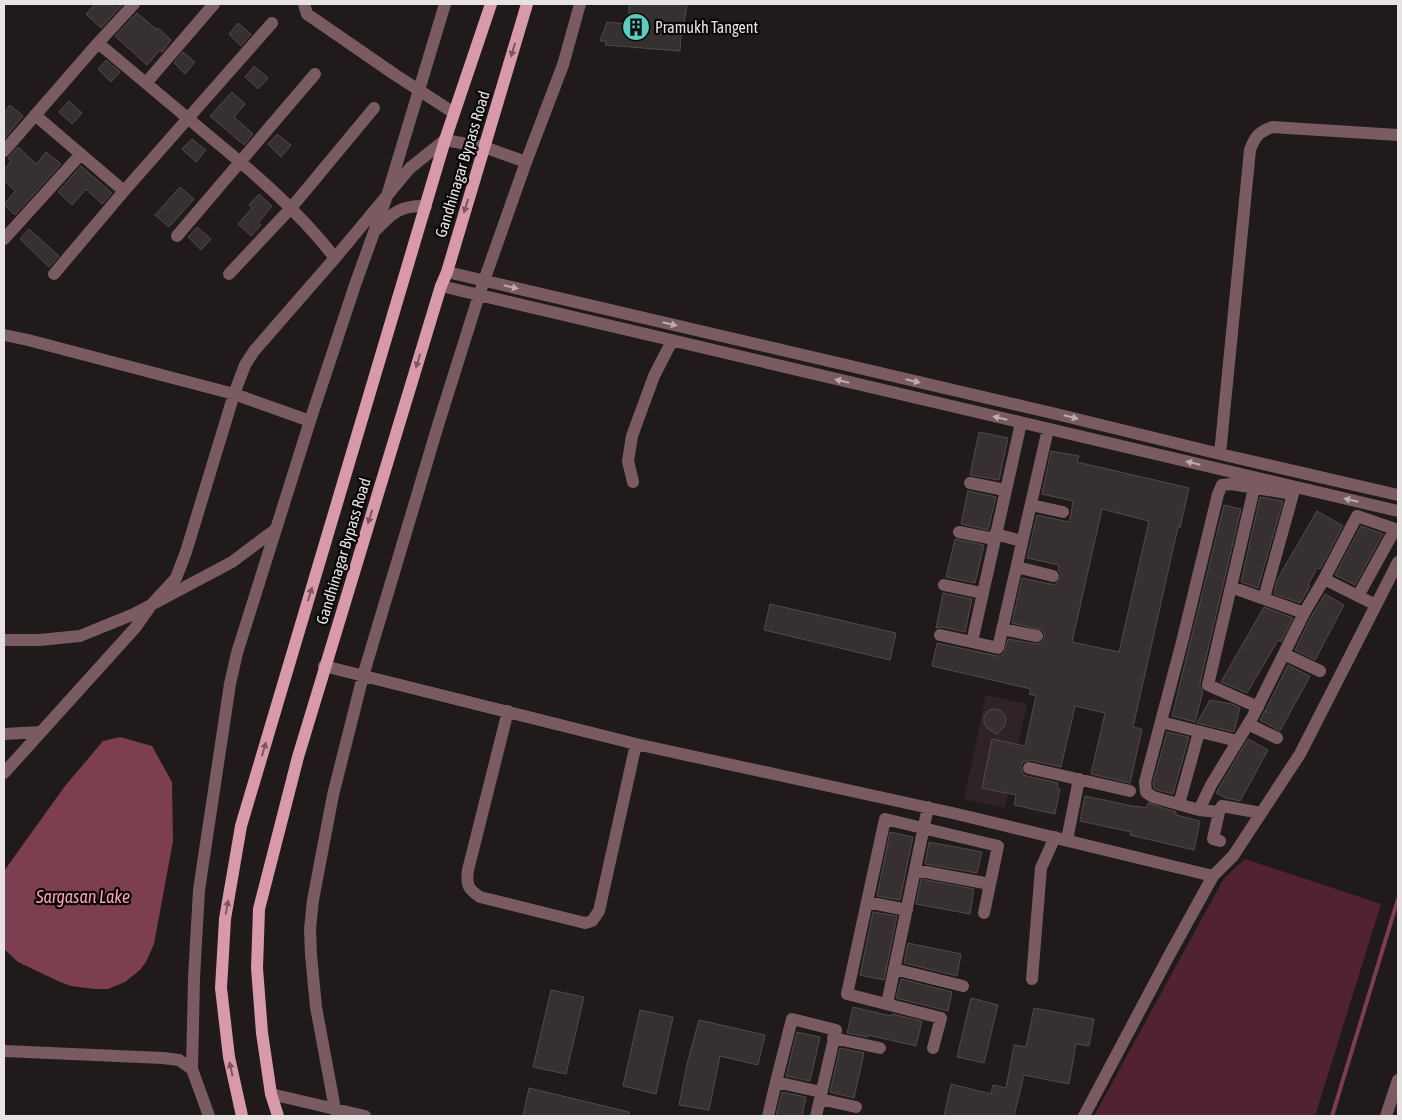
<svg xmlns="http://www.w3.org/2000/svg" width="1402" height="1120" font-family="'Asap Condensed',sans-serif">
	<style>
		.built { fill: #2f2326 }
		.green { fill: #512330 }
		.water { fill: #7d3e4f }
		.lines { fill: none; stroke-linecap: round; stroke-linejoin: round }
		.stream { stroke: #7d3e4f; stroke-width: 4 }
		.building { fill: #373031; stroke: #514a4b; fill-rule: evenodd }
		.minor { stroke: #795b61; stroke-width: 12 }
		.major { stroke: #d89aa9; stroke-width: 12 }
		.oneway { fill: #7a5760 }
		.oneway2 { fill: #bbacaf }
		.labels { text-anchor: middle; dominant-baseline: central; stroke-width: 4.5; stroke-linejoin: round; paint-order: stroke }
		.poi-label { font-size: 16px; fill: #e7e2e3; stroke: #080606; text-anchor: start }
		.street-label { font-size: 16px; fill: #e7e2e3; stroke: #080606 }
		.water-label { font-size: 18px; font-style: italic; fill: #ff9db6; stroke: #080606 }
	</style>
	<rect width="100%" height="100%" fill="#201a1b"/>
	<!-- built -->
	<path class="built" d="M986,695L1027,704L1005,808L964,799Z"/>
	<!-- green -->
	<path class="green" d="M1245,859L1381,904L1315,1116H1094L1224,878Z"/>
	<!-- water -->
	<path class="water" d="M120,737L152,746L172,782L173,841L154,944L146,962L140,970L125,982L108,989H95L71,986L60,982L18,962L4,949V871L65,786L103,741Z"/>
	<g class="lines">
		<!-- stream -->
		<path class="stream" d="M1332,1116L1398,899"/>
	</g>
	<!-- building -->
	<path class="building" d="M95,4H123L101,28L86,14Z
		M629,4H687L684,23H682L680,51L605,45L606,41H600L607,22L629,24Z
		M137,13L156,29L158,28L171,40L162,52L160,50L147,65L115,36Z
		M238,23L251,34L241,46L229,34Z
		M183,52L195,62L185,74L174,63Z
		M106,60L120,72L111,82L98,69Z
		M254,66L268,78L258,89L245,77Z
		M232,92L245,104L234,117L253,134L244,145L210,116Z
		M69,101L82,113L72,124L59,112Z
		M10,105L23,116L4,139V112Z
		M277,134L291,145L281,157L268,144Z
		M192,139L206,150L196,162L182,149Z
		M18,147L36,164L46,152L61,164L15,215L4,205L15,191L4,180V170L11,161L8,158Z
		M81,166L112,193L102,204L86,189L72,205L58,192Z
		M180,187L194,199L169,227L155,215Z
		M259,194L272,206L258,223L261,225L251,236L238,224L252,208L249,205Z
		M197,227L211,239L201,250L188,237Z
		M29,229L59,256L49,267L20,239Z
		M979,432L1008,438L999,480L970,475Z
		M1051,451L1079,456L1077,462L1189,488L1180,528L1178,527L1133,727L1142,729L1130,783L1091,774L1105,713L1075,706L1061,767L1030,760L1023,762L1021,767L1023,774L1027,776L1058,783L1057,789H1060L1055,814L1014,805L1016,795L982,788L992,739L1025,746L1036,696L1029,694L1031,689L932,666L937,643L997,656H1001L1004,653L1008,639L1036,644L1040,643L1043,641L1045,634L1042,630L1012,623L1022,578L1055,585L1061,577V573L1058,570L1059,565L1027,558L1037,515L1069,522L1071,514L1073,501L1042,494ZM1102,509L1149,521L1119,652L1072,642Z
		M968,491L996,497L988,530L961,524Z
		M1260,497L1283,501L1258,588L1241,582Z
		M1224,505L1241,509L1200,683V687L1203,691L1195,722L1172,716Z
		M1317,511L1343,526L1320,569L1317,568L1308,585L1310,586L1300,603L1274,594L1277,580Z
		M1361,526L1383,534L1355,585L1335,575Z
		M955,539L984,545L975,583L946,577Z
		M943,593L972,599L965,632L942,627L936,628Z
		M1325,594L1344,605L1315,660L1295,650L1311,617Z
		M770,604L896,633L890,660L764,630Z
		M1264,607L1293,618L1281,642L1278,640L1247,693L1221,682Z
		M1288,665L1310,676L1280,731L1260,720L1265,711L1269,713L1265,710L1266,709Z
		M1210,700L1232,704L1240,708L1234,732L1197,723Z
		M993,709L1000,710L1005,716L1006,720L1004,727L997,734L988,729L984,723V716L989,710Z
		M1167,732L1189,737L1173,794L1157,790L1154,788L1153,783Z
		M1248,739L1268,750L1240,801L1226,798L1216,793Z
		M1085,796L1137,807V806L1146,808L1148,803L1176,812V815L1200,821L1194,850L1130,835L1131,832L1080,821Z
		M890,832L913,837L900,900L877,896Z
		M929,842L982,852L977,873L925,864Z
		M921,879L974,889L970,914L916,904Z
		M873,912L897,916L884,980L860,975Z
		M908,943L961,954L957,976L904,963Z
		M901,979L952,992L948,1011L896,998Z
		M551,990L584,997L566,1074L533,1067Z
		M971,998L998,1005L984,1063L957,1057Z
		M853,1007L891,1016L892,1014L922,1021L916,1046L868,1035L867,1037L847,1033Z
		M1034,1008L1094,1019L1089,1046L1076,1044L1069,1084L1024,1075L1014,1116H944L951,1084L991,1094L993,1085L1006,1088L1014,1045L1026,1047Z
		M640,1010L673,1017L656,1094L623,1086Z
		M699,1020L765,1035L758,1065L720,1056L709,1110L679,1105L687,1064Z
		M797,1032L820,1037L810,1081L786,1076Z
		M840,1048L864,1053L854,1098L830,1092Z
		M529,1088L629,1112V1116H523Z
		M782,1092L806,1097L802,1116H776Z"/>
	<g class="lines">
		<!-- minor -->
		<path class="minor" d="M304,4L307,14L394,74L454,113
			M98,43L134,4
			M146,83L214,4
			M35,115L124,191
			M4,151L98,43C137,76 176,108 215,141C259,177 300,213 335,258
			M377,229C393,212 402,205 426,206
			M177,236L315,74
			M4,239L81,154
			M447,272L1052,413L1220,454L1398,495
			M54,274L124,191L272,23
			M229,274L291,208L374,108
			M441,286L1398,511
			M4,335L28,340L234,394L310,421
			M1021,423L972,642L998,648L1048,429
			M1220,454L1250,150C1255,136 1259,132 1272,127L1398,135
			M1256,480L1208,685L1258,707
			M633,482L628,461L632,436L654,376L672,341
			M970,483L1005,490
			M1031,505L1063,512
			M959,532L994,539
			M995,534L1022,541
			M1017,567L1053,576
			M1324,579L1376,605
			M944,585L982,593
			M1231,587L1304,613
			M1264,598L1293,494L1231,484L1222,485L1218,494L1182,642L1145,782L1146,792L1153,797L1199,810L1211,785L1253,716L1304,613L1324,579L1357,516L1395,529L1358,596
			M1002,629L1037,636
			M940,635L972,642
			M4,640H39L80,636L134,614L232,562L276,529
			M1284,654L1320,671
			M324,666L636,744L957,814L1213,876
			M508,711L468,870C466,885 468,889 480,897L585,923L592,921L599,911L636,744
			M1161,722L1233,740L1237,742
			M1248,724L1277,738
			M4,734L41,732
			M1029,768L1130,791
			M4,773L135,628L152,604L176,578L186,552L234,394L245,365L254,351L335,258L410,168L445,140L484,147L526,162
			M1179,804L1199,732
			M1199,810L1219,812L1222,806L1261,813
			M1219,812L1213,839L1220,841
			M1067,840L1079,779
			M915,870L990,884
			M867,902L907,910
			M894,969L963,986
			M1032,979L1041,868L1055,837
			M887,1004L928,807
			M833,1038L880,1048
			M933,1048L941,1018L847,994L885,819L998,846L984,913
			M4,1051L163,1058L179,1060L192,1069L209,1116
			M192,1069L194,978L199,890L230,684L237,653L310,421L355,285L387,196L445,4
			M271,1094L365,1116
			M820,1099L856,1107
			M338,1116L335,1109L316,1007L311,955L310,929L313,900L333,795L363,676L439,422L479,295L526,162L563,65L580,4
			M768,1116L776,1082
			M816,1116L836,1030L792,1019L776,1082L821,1092
			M1084,1116L1171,952L1213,876L1233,856L1300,754L1398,562
			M1386,1116L1398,1080"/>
		<!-- major -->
		<path class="major" d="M242,1116L229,1057L221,988L225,919L241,826L445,140L491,4
			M278,1116L271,1094L262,1033L257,968L259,909L298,757L441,286L447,272L527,4"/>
	</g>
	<!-- one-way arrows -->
	<defs><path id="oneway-solid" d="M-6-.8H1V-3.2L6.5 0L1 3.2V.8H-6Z" transform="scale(1.25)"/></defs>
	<g class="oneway">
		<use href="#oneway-solid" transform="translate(513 50) rotate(107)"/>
		<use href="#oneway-solid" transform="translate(466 206) rotate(107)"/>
		<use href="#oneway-solid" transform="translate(418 361) rotate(107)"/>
		<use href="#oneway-solid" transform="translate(370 517) rotate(107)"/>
		<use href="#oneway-solid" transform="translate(310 594) rotate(-73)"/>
		<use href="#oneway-solid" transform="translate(264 749) rotate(-73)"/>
		<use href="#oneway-solid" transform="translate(227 907) rotate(-80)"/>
		<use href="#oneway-solid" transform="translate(231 1069) rotate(-102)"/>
	</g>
	<g class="oneway2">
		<use href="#oneway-solid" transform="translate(511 287) rotate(13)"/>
		<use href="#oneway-solid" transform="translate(670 324) rotate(13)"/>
		<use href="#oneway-solid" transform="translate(842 381) rotate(-167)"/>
		<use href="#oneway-solid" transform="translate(913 381) rotate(13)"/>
		<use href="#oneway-solid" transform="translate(1071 417) rotate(14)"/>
		<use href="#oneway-solid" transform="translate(1000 418) rotate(-167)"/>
		<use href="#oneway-solid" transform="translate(1193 463) rotate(-167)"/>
		<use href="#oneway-solid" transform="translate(1351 500) rotate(-167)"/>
	</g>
	<!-- icons -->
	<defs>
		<g id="building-disc" transform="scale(1.4375)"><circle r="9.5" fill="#59cebf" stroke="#080606"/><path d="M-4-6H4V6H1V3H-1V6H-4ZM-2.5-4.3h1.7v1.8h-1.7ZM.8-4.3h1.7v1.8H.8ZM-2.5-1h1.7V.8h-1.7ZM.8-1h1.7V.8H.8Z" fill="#111"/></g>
	</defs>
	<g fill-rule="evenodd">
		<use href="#building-disc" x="636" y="27"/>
	</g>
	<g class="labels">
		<!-- poi labels -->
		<g class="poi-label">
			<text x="655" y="27">Pramukh Tangent</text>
		</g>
		<!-- street labels -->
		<g class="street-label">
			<text transform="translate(462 164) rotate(-73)">Gandhinagar Bypass Road</text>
			<text transform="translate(343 551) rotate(-73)">Gandhinagar Bypass Road</text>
		</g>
		<!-- water labels -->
		<g class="water-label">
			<text x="83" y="896">Sargasan Lake</text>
		</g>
	</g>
	<!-- border -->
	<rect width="1402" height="1120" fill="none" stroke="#e7e2e3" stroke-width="10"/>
</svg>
